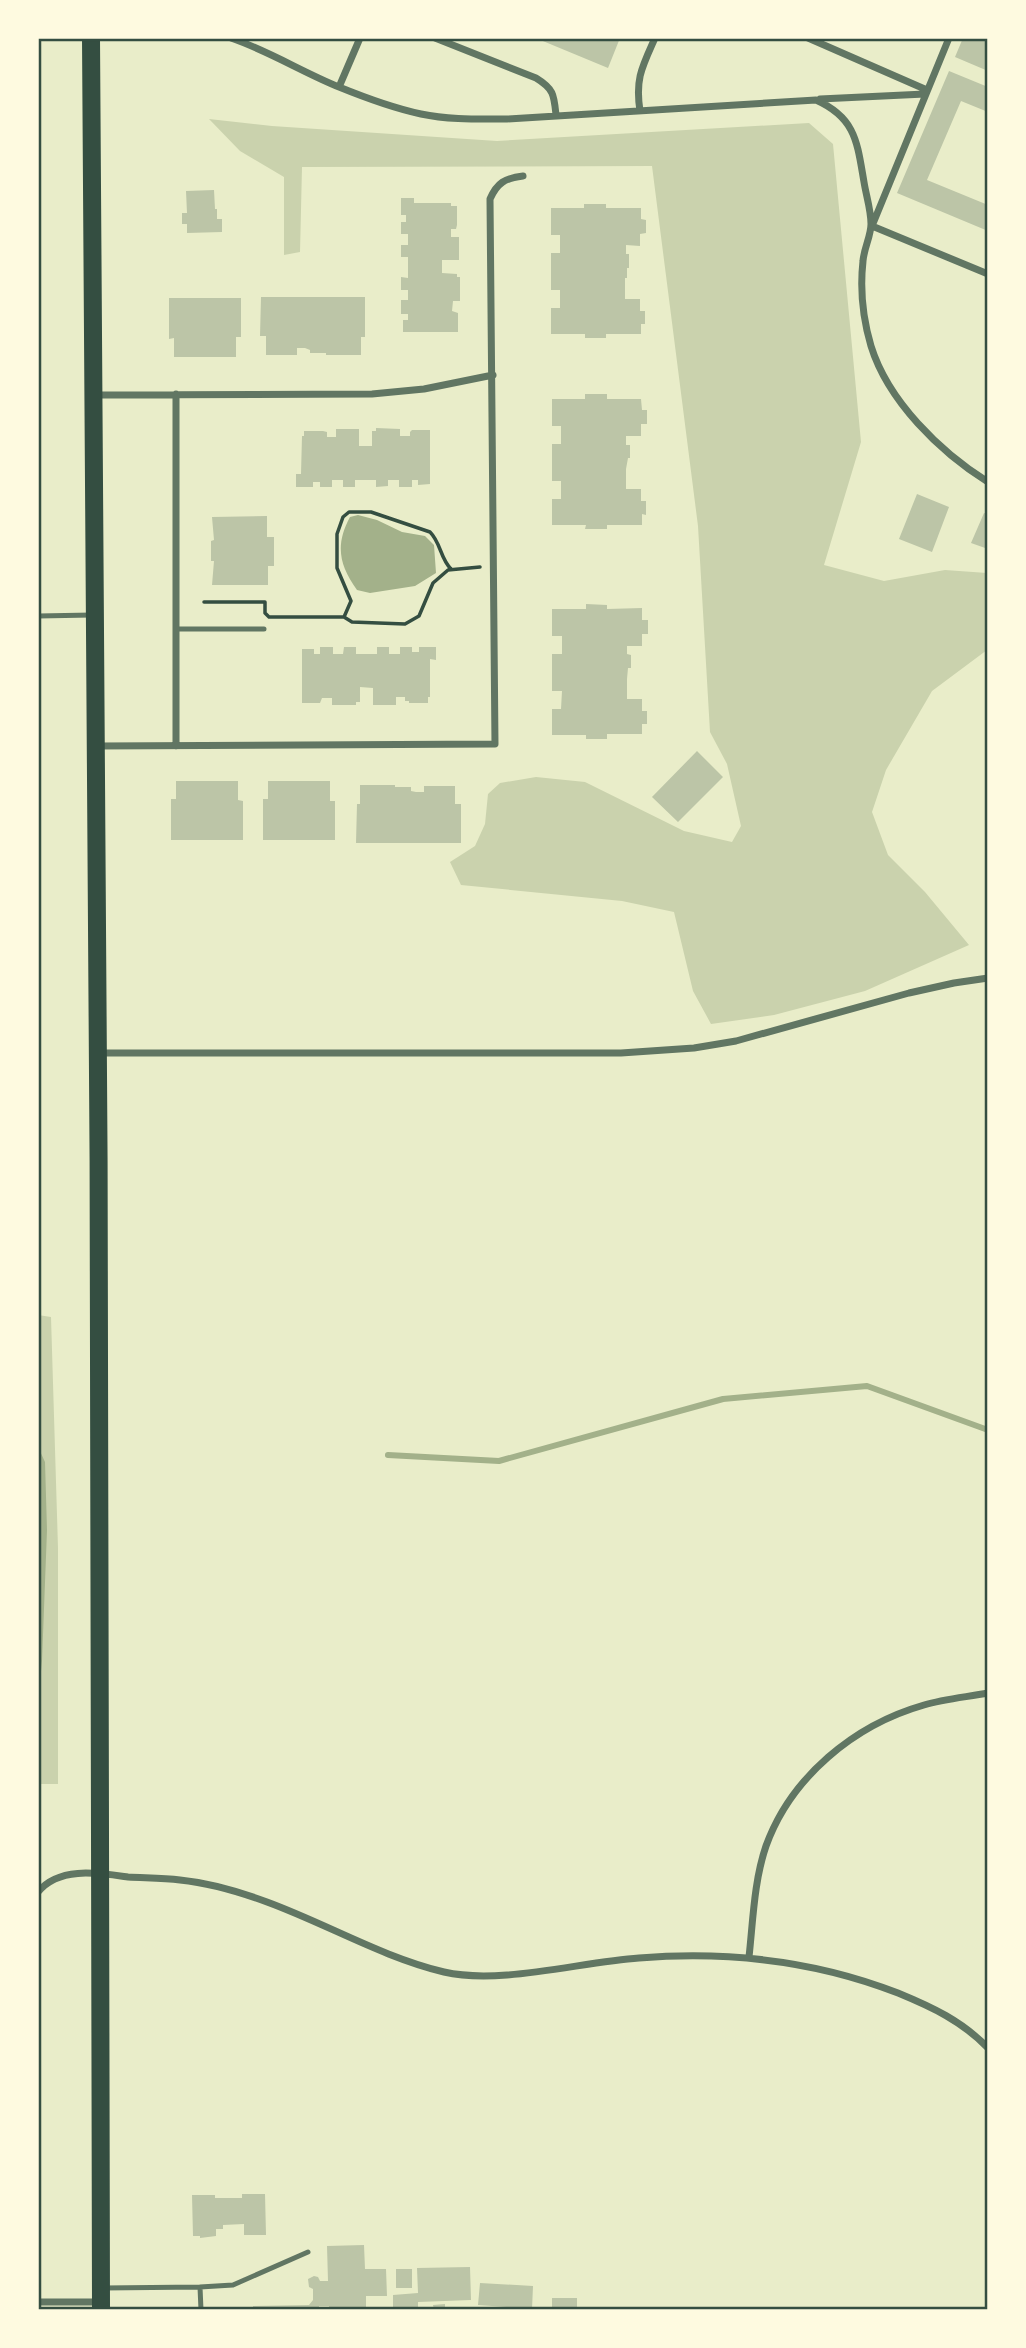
<svg xmlns="http://www.w3.org/2000/svg" width="1026" height="2348" font-family="'Varela Round',sans-serif">
	<style>
		.green { fill: #cad2ad }
		.water { fill: #a3b18a }
		.lines { fill: none; stroke-linecap: round; stroke-linejoin: round }
		.stream { stroke: #a3b18a; stroke-width: 6 }
		.building { fill: #bcc5a7 }
		.path { stroke: #344e41; stroke-width: 3.5 }
		.service { stroke: #617663; stroke-width: 5 }
		.minor { stroke: #617663; stroke-width: 7 }
		.primary { stroke: #344e41; stroke-width: 18 }
		.neatline { fill: none; stroke: #344e41; stroke-width: 2.5 }
	</style>
	<rect width="100%" height="100%" fill="#e9edc9"/>
	<!-- green -->
	<path class="green" d="M209,119L272,126L497,141L809,123L833,144L861,442L824,565L884,581L945,570L987,573V650L932,691L886,770L872,812L888,855L925,892L969,945L865,991L774,1015L711,1024L693,991L674,912L622,901L461,885L450,862L475,846L485,824L488,794L500,783L536,777L585,782L684,831L732,842L741,826L727,764L710,732L698,526L652,166L302,167L300,252L284,255V177L240,151Z
		M38,1315L51,1317L58,1548V1784H38Z"/>
	<!-- water -->
	<path class="water" d="M358,515L377,520L402,532L425,536L434,545L436,573L415,586L370,593L357,590C339,565 335,545 350,517Z
		M39,1449L45,1462L47,1530L42,1661L39,1692Z"/>
	<g class="lines">
		<!-- stream -->
		<path class="stream" d="M388,1455L499,1461L723,1399L867,1386L988,1430"/>
	</g>
	<!-- building -->
	<path class="building" d="M595,38H620L608,68L538,39Z
		M963,38H987L985,44L988,46V71L955,57Z
		M949,71L988,87V112L961,101L927,180L988,205V231L897,193Z
		M214,190L215,209H217V219H222V232L187,233V224H182V213H187L186,191Z
		M401,198H414V203H451V206H457V225L456,229H451V237H459V260H442V273L457,274V277H460V301H453L452,311L458,313V332H403V320H408V314H401V300H408V290H401V277L408,278V257H401V245H408V234H401V222H406V215H401Z
		M584,204H606V208H641V219L646,220V233L640,234V246L626,245V254H629V268H627V278H625V299H640V311H645V324H641V334H606V338H585V334H551V308H560V290H551V253H560V235H551V208H584Z
		M261,297H365V337H361V355H326V353H310V350L305,348H297V355H266V336H260Z
		M169,298H241V337H236V357H174V338L169,339Z
		M585,394H607V399H641L642,410H647V424H641V436H626V445H630V458H628L626,469V489H641V501H646V515L642,514V525H607V529H585L586,525H552V499H561V481H552V444H561V426H552V399H585Z
		M376,428L400,429V436H410V432L412,430H430V484L418,485V480H412V487H399V480H388V486L376,487V480H355V487H343V480H332V487H320V482H313V487H296V474H301L302,436H304V431H323L327,432V437H336V429H359V446H372V431H376Z
		M917,494L949,507L932,552L899,539Z
		M984,513L988,514V549L971,543Z
		M267,516V537H274V566H268V585H212L214,561H211V541L214,540L212,517Z
		M586,604L607,605V609L642,608V620H648V634H642V646H627V654L631,655V668H628L627,679V699H642V711H647V724H642V734H607V739H586V735H552V709H561L562,691H552V654H562V636H552V609H586Z
		M320,647H333V654H343L344,647H356V654H377V647H389V654H400V647H412V652H419V647H436V660L430,659V697H428V703H409V701H405V697H396V705H373V688L360,687V702H356V705H332V698H322L320,703H302V649H314V654H320Z
		M697,751L723,777L678,822L652,797Z
		M176,781H238V800L243,801V840H171V799H176Z
		M268,781H330V801H335V840H263V799H268Z
		M360,785H395V787H411V791L416,792H424V786H455V804H461V843H356L357,804H360Z
		M242,2194H265L266,2235H244V2224L223,2225V2229H216V2236L200,2238V2236H193L192,2195H215V2198H242Z
		M364,2245L365,2269H386L387,2296H366V2310H329V2306H319V2310L309,2308V2310H253V2306L309,2305L313,2300V2289L309,2287L308,2279L314,2276L318,2277L320,2281H328L327,2246Z
		M470,2267L471,2300L418,2302V2310H393V2295L418,2293L417,2268Z
		M396,2269H412V2288H396Z
		M480,2283L533,2286L532,2309L478,2305Z
		M552,2298H577V2310H552Z
		M445,2304V2310H434L433,2305Z"/>
	<g class="lines">
		<!-- path -->
		<path class="path" d="M204,602H265V613L269,617H344L352,622L405,624L419,616L433,583L448,570L480,567
			M344,617L351,601L337,568V534L343,517L349,512H371L430,532C441,543 440,558 451,569"/>
		<!-- service -->
		<path class="service" d="M38,616L92,615
			M176,629H264
			M200,2287L233,2285L308,2252
			M103,2288L200,2287L201,2310"/>
		<!-- minor -->
		<path class="minor" d="M231,38C269,51 302,72 339,87C366,98 393,108 421,114C449,120 478,119 507,119L816,100C856,118 857,142 864,182C866,195 871,210 871,224C871,236 864,248 863,261C860,288 863,319 871,346C888,401 940,452 988,482
			M435,38L536,78C554,89 554,95 556,115
			M808,38L927,90
			M949,38L872,226L988,274
			M339,87L360,38
			M820,99L925,94
			M640,111C635,79 642,67 655,38
			M176,394V746
			M96,395L372,394L424,389L493,375
			M98,746L495,744L490,199C497,183 505,178 523,176
			M99,1053H621L694,1048L736,1041L909,993L954,983L988,978
			M38,1892C59,1866 99,1873 128,1877C145,1878 163,1878 180,1880C210,1883 240,1892 267,1902C327,1924 382,1957 444,1972C500,1985 580,1962 639,1958C727,1951 816,1961 898,1993C932,2007 962,2021 988,2048
			M749,1957C753,1921 754,1881 766,1846C791,1777 854,1725 924,1705C944,1699 967,1697 988,1693
			M38,2302H100"/>
		<!-- primary -->
		<path class="primary" d="M91,38C100,795 99,1553 101,2310"/>
	</g>
	<!-- border -->
	<rect width="1026" height="2348" fill="none" stroke="#fefae0" stroke-width="80"/>
	<rect x="40" y="40" width="946" height="2268" class="neatline"/>
</svg>
